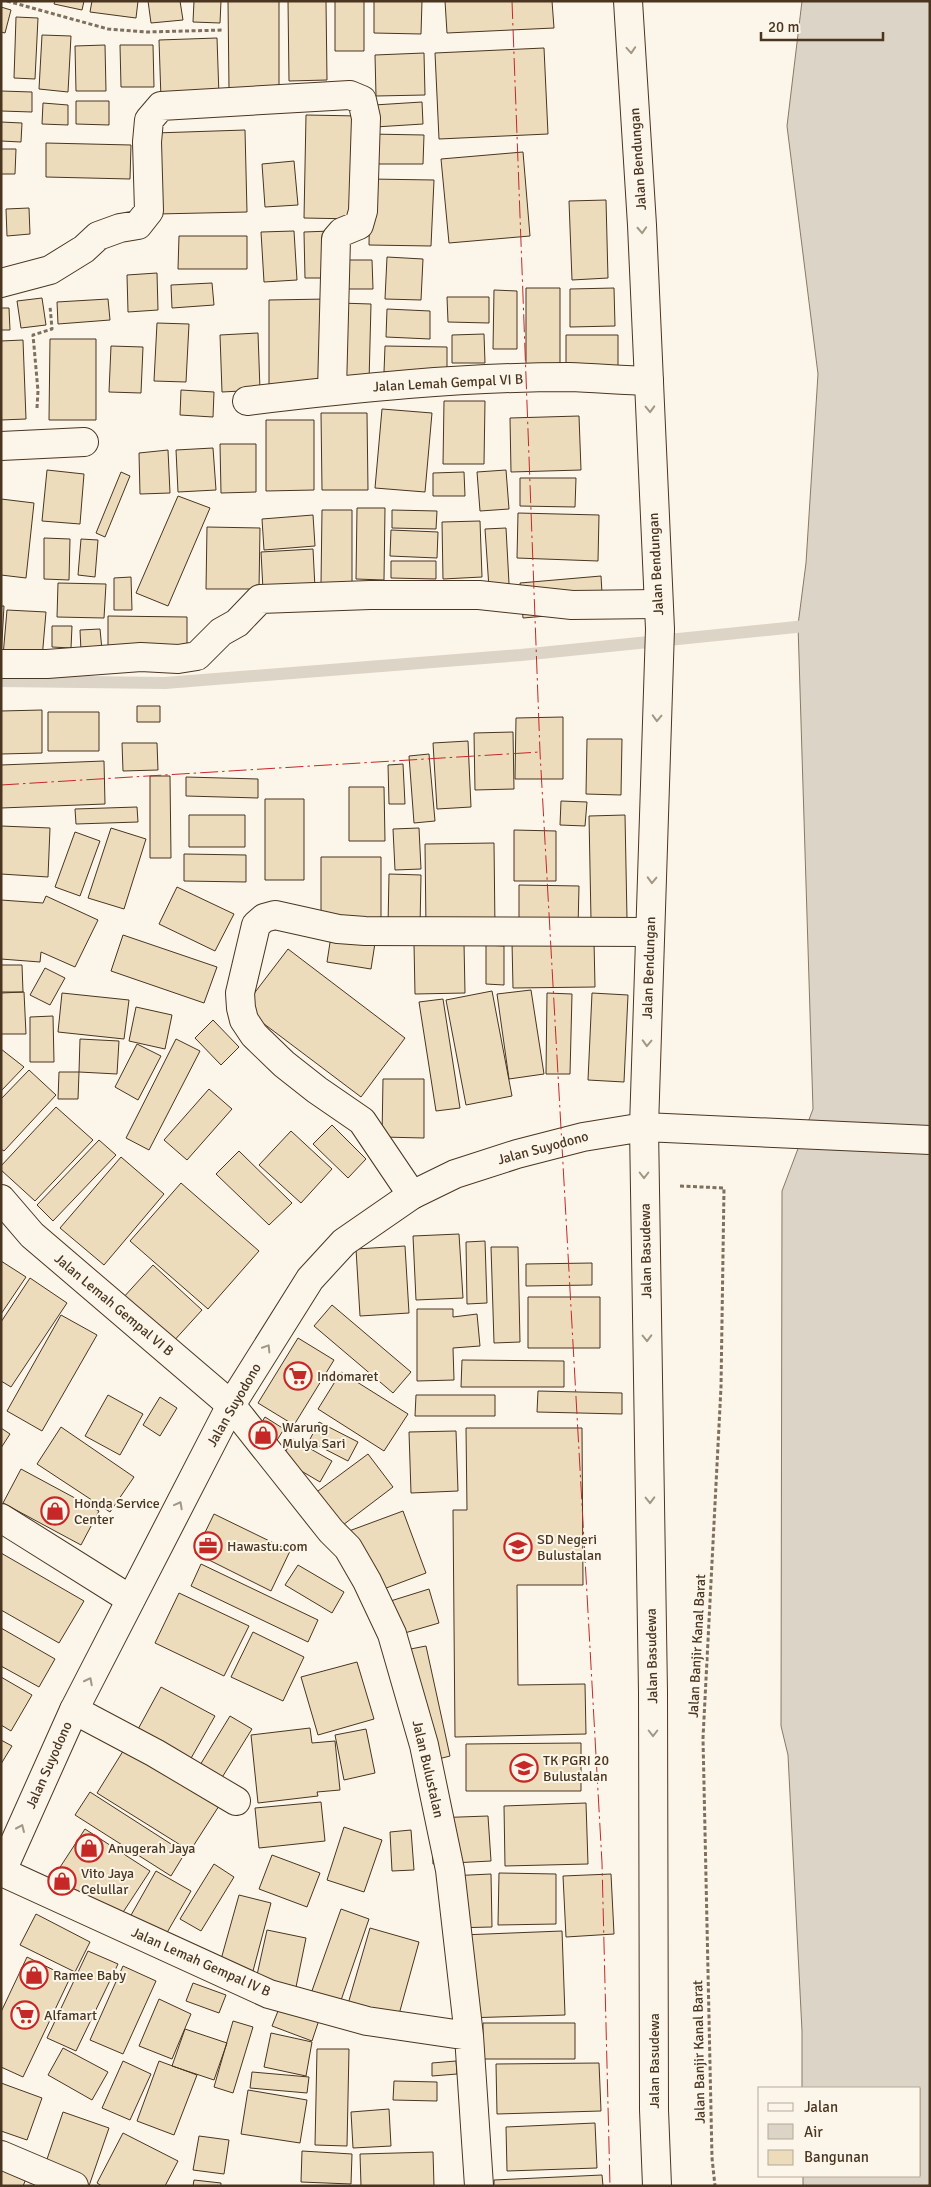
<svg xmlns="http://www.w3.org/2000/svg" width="931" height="2187" font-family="Signika,sans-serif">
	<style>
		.water { fill: #dcd4c6; stroke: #887966 }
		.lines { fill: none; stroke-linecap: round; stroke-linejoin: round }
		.stream { stroke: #dcd4c6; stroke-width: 12 }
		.building { fill: #ecdcbc; stroke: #4a3520 }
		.street-casing { stroke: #4a3520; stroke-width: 30 }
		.secondary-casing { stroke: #4a3520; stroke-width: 30 }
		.path { stroke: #7f6f5c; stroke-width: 3; stroke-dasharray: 4 2.5; stroke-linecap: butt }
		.street { stroke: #fbf6e9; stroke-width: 28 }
		.secondary { stroke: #fbf6e9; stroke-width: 28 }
		.power { stroke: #c62828; stroke-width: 1; stroke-dasharray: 18 4 2.5 4; stroke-linecap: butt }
		.oneway { stroke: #a29684 }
		.labels { text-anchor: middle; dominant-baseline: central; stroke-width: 4; stroke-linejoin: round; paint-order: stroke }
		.street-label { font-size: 14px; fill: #4a3520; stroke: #fbf6e9 }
		.poi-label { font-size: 14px; fill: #4a3520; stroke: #fbf6e9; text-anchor: start }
	</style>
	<rect width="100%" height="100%" fill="#fbf6e9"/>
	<!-- water -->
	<path class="water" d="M802,1H930V2186H803V2176H920V2088H802V2031L788,1755L781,1726L782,1191L813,1109L798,625L806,563L818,374L787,126Z"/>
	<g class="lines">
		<!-- stream -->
		<path class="stream" d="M1,681L165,683L521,655L815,625"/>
	</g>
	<!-- building -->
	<path class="building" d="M55,1H84L82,10L54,4Z
		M92,1H138L136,18L90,12Z
		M148,1H180L183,20L151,23Z
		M194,1H221L220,23L193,22Z
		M228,1H279V89H229Z
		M288,1H326L327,80L289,81Z
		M335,1H364V51H335Z
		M374,1H422L421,34L374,33Z
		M445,1H552L554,28L447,33Z
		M1,7L11,10L5,33L1,32Z
		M16,17L38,18L35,79L14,78Z
		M42,35L71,36L68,92L39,89Z
		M217,38L219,96L161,99L159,40Z
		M105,45L106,91H76L75,46Z
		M120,45H153L154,87H121Z
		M544,48L548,134L439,139L435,53Z
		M424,53L425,95L376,96L375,55Z
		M1,91L32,92V112L1,111Z
		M76,101H109V125L76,124Z
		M422,102L423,124L375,127L374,105Z
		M43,103L68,105V125L42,124Z
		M306,115L359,116L356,219L304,218Z
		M1,122L22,123L21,142L1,141Z
		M245,130L247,212L157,214L155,133Z
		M369,134L424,135L423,164H369Z
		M46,143L131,145L130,179L46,177Z
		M1,149H16L15,174H1Z
		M523,152L530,236L449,243L441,159Z
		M294,161L298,205L265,207L262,164Z
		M370,179L434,180L431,246L369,245Z
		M606,200L608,278L572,280L569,201Z
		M29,208L30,234L7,236L6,209Z
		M294,231L297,280L264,282L261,232Z
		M331,231L332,278H305L304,232Z
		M179,236H247V269H178Z
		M387,257L423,259L421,300L385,299Z
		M337,260H372L373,289H337Z
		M157,273L158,310L128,312L127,275Z
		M212,283L214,305L172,308L171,285Z
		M526,288H560V372H526Z
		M614,288L615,326L570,327V289Z
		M494,290L517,291V349H493Z
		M447,297H489V323L448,322Z
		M42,298L46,325L21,328L17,301Z
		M108,299L110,320L58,324L57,302Z
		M328,299V386L269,387V300Z
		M339,303L371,304L369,382L337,381Z
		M1,308H9L10,330H1Z
		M387,309L430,311V339L386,337Z
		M157,323L189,324L186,382L154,381Z
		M258,333L260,390L222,392L220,335Z
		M484,334L485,363H452V335Z
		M566,335H618V373H566Z
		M50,339H96V420H49Z
		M23,340L26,419L1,420V341Z
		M111,346L143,347L141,393L109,392Z
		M385,346L447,347V374L384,372Z
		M181,390L214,392L213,417L180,415Z
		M444,401H485L484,464H443Z
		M382,409L432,413L425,492L375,488Z
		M321,413H367L368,490H322Z
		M579,416L581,470L511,472L510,418Z
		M266,420H314V490L266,491Z
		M220,444H256V492L221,493Z
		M213,448L216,490L178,492L176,450Z
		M168,450L170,493L140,494L139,453Z
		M47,470L84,474L80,524L42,521Z
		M506,470L509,509L480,511L477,472Z
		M121,472L130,476L105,537L96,533Z
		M464,472L465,496H433V473Z
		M520,478H576L575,507L520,506Z
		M178,496L210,508L168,606L136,593Z
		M1,499L34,503L26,578L1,575Z
		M357,508H385L384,580L356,579Z
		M322,510H352V584H321Z
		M392,510L437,511L436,529L392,528Z
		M518,513L599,515L598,561L517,558Z
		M313,515L315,546L264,550L262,519Z
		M480,521L482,577L443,579L442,522Z
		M207,527L260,528L259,589H206Z
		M506,528L510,602L490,603L485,529Z
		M391,530L438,532L437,558L390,556Z
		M44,538L70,539L69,580L44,579Z
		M81,539L98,540L95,577L78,575Z
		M313,549L315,588L263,590L261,552Z
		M391,561H436V579L391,578Z
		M601,576L603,611L523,618L520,583Z
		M131,577L132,610H114V578Z
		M58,583L106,584L104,618L57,617Z
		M1,606H4L1,658Z
		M7,610L46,612L42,659L3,656Z
		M108,616L187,617V652L108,651Z
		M52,626H72L71,648L52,647Z
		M100,629L102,650L81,651L80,630Z
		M137,706H160V722H137Z
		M42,710V753L1,754V711Z
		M48,712H99V751H48Z
		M563,717V779H515L516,718Z
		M513,732L514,789L475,790L474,733Z
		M587,739H622L621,795L586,794Z
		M468,741L471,807L437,809L433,743Z
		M122,743H157L158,770L123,771Z
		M429,754L435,821L414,823L409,756Z
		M104,761L105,804L1,808V765Z
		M403,764L405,804H389L388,765Z
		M150,776H170L171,858H150Z
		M186,777L258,779V798L186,796Z
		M349,787H384L385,841H349Z
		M265,799H304V880H265Z
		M561,801L587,802L585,826L560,825Z
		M137,807L138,822L76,824L75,809Z
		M189,815H245V847H189Z
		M625,815L627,919L591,920L589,816Z
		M1,826L50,828L48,877L1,874Z
		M111,828L146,839L124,909L88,898Z
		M419,828L421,869L395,870L393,829Z
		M514,830L556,831V881H514Z
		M75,832L100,841L80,896L55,887Z
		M494,843L495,929H426L425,844Z
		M184,854L246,855V882L184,881Z
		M321,857H381V926L321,925Z
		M389,874L421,875L420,927L388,926Z
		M519,885L579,886L578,927H519Z
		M177,887L234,914L215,951L159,924Z
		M46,896L98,920L75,967L41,952L40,962L1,959V900L43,903Z
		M123,935L217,967L204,1003L111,971Z
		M331,936L375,943L371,969L327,962Z
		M594,941L595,987L513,988L512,942Z
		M464,943L465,993L415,994L414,944Z
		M486,945L504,946V985L486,984Z
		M288,949L405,1038L361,1097L243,1008Z
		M1,965H22L23,992H1Z
		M45,968L65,978L50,1005L30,995Z
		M531,990L544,1074L509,1079L497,994Z
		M492,991L512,1096L466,1105L446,1000Z
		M24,992L26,1034H1V993Z
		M62,993L129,1000L124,1039L58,1032Z
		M547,993L572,994L570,1074H546Z
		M592,993L628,995L624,1082L588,1080Z
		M443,999L460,1108L436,1111L419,1002Z
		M136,1007L172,1015L165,1049L129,1041Z
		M53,1016L54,1062H30V1017Z
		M213,1020L239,1047L221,1065L195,1038Z
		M80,1039L119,1041L117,1074L79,1072Z
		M176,1039L200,1051L149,1150L126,1138Z
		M137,1044L161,1056L138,1100L115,1087Z
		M1,1049L24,1067L1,1091Z
		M29,1070L56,1095L4,1151L1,1149V1099Z
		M59,1072H79L78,1099H58Z
		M383,1079H424V1138L382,1137Z
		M209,1089L232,1109L187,1160L164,1140Z
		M56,1107L93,1140L35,1201L1,1170V1166Z
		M332,1125L366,1159L348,1178L313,1144Z
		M291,1131L332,1169L301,1203L259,1165Z
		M99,1140L116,1155L53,1221L37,1205Z
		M239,1151L292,1203L269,1225L216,1174Z
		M121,1157L164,1194L104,1265L60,1228Z
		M181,1183L259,1251L208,1309L130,1241Z
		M459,1234L463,1298L416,1300L413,1236Z
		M485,1241L487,1303L467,1304L466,1242Z
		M405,1246L409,1313L360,1316L356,1249Z
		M491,1247H518L520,1342L494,1343Z
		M1,1261L26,1277L1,1314Z
		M592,1263V1285L526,1286V1264Z
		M153,1265L202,1310L171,1344L122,1299Z
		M30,1278L67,1303L11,1387L1,1381V1322Z
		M528,1297H600V1348H528Z
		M332,1305L411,1372L393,1393L314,1326Z
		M417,1309H453V1317L477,1314L480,1346L453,1348L454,1380L417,1381Z
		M61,1315L97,1335L42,1431L7,1411Z
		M298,1338L334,1360L294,1425L258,1403Z
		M462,1360L564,1361V1387H461Z
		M341,1372L408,1414L384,1451L318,1409Z
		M538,1391L622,1393V1414L537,1412Z
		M108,1395L143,1414L120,1455L85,1436Z
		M416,1395H495V1416H415Z
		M160,1397L177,1408L160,1436L143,1425Z
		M265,1417L284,1429L274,1445L255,1433Z
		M319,1422L358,1442L348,1461L309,1441Z
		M61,1427L134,1477L110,1512L37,1464Z
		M1,1428L10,1434L1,1448Z
		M466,1428H582L583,1585H517L518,1685L585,1684L586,1734L455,1737L453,1510H467Z
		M456,1431L458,1491L411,1493L409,1432Z
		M293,1439L332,1461L320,1482L281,1459Z
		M368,1454L393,1487L339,1528L314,1494Z
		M21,1469L99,1511L81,1545L3,1503Z
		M403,1511L426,1573L373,1593L349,1531Z
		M214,1514L290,1551L271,1591L195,1553Z
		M1,1553L84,1601L59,1643L1,1610Z
		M201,1564L318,1620L308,1642L191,1586Z
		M298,1565L344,1592L332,1613L285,1585Z
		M429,1589L439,1623L391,1637L381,1604Z
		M179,1593L249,1626L224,1676L155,1643Z
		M1,1628L55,1659L39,1687L1,1666Z
		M253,1632L304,1657L283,1701L231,1677Z
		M426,1646L450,1756L419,1764L395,1652Z
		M357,1662L374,1719L318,1735L301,1677Z
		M1,1677L32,1695L11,1731L1,1725Z
		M161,1687L215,1716L190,1760L137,1731Z
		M230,1716L252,1729L218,1784L197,1770Z
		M310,1728L312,1743L335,1741L340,1790L317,1792L318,1796L258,1803L251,1735Z
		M366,1729L375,1773L344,1780L335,1735Z
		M1,1740L12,1746L1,1764Z
		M581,1743V1791H466V1744Z
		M125,1748L219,1806L190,1851L97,1793Z
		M90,1792L185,1853L171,1876L75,1815Z
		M321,1802L325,1841L259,1848L255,1808Z
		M586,1803L588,1864L505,1866L504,1806Z
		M488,1816L491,1861L433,1864L432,1818Z
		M344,1827L382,1840L364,1892L327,1880Z
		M85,1829L150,1871L116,1923L51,1881Z
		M411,1830L414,1870L392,1871L390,1832Z
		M272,1855L320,1873L307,1907L259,1889Z
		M214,1864L234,1877L201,1931L180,1919Z
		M156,1871L191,1891L161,1943L126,1924Z
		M499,1873L556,1874V1924L498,1925Z
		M491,1874L492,1927L449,1928L448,1876Z
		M611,1874L614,1934L566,1937L563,1876Z
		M239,1895L271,1903L253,1971L220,1963Z
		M341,1909L369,1919L337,2012L308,2002Z
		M36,1914L90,1942L75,1972L20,1945Z
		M370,1928L419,1942L398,2018L348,2004Z
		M267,1930L306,1938L295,1992L255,1984Z
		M562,1931L565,2015L464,2018L461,1935Z
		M88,1951L118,1964L76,2051L47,2038Z
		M27,1957L70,1978L23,2077L1,2067V2012Z
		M123,1966L156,1981L123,2054L90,2040Z
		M193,1983L226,1995L219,2013L186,2001Z
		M159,1999L191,2014L172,2059L139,2046Z
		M280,2006L319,2020L312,2041L272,2026Z
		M233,2021L253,2027L233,2093L214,2087Z
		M483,2023H575V2059H483Z
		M185,2029L227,2043L214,2080L172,2066Z
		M271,2033L312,2042L306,2076L264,2067Z
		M63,2048L108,2072L92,2100L48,2075Z
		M317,2049H349L347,2146L315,2145Z
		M123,2061L151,2074L130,2120L102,2108Z
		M159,2061L197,2075L174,2135L137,2121Z
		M456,2061L457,2074L432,2076V2063Z
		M599,2063L601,2111L497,2114L496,2064Z
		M252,2072L309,2077L307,2093L250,2088Z
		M394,2081L437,2082V2101L393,2100Z
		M1,2083L42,2098L27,2140L1,2131Z
		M248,2090L307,2100L300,2143L241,2134Z
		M389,2109L391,2146L353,2148L351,2112Z
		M63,2112L109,2128L89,2186L43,2171Z
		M595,2123L597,2168L507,2171L506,2127Z
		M123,2133L178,2161L165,2186H102L97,2183Z
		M199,2136L229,2140L224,2174L193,2170Z
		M302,2151L352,2154L351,2184L301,2182Z
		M433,2152L434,2186H361L360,2154Z
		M1,2158L29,2172L23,2186H1Z
		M602,2175L603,2186H494V2180Z
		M194,2180L221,2183V2186H193Z"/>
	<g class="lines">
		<!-- street casing -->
		<g class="street-casing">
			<path id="street" d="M1,283L50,270L84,249L98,236L120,228L138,225L149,211L147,142L149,120L161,106L350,95L362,100L366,118L363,211L359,225L342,232L336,239L332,390
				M247,401C354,388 462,377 569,377C595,378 622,380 649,381
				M1,446L84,442
				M1,664H47L141,657L178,659L197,656L221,632L237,623L260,599L370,595H479L572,605L657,604
				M412,1195L362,1121L317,1090L284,1064L254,1035L244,1020L241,1008L240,993L256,925L264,918L275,915L338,929L365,931L650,932
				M1,1199L32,1235L231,1405L331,1531L348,1548L367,1581L392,1634L424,1745L450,1870L469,2036L479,2186
				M1,1518L130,1599
				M74,1710L155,1753L236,1801
				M2,1872L269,1994L367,2021L469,2036
				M1,2155L74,2186"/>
		</g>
		<!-- secondary casing -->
		<g class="secondary-casing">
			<path id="secondary" d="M628,1L642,225L660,629L644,1127L653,1692L654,2110L657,2186
				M1,1873L74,1710L231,1405L310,1279L344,1242L412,1195L455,1174L517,1154L583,1137L644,1127L930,1140"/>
		</g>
		<!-- path -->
		<path class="path" d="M7,1L108,29L147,32L223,30
			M37,408L38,391L33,335L52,329L50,306
			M680,1186L724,1188L721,1387L703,1738L712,2158L715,2186"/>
		<!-- street -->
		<use href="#street" class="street"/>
		<!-- secondary -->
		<use href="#secondary" class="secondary"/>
		<!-- power -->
		<path class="power" d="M512,1L540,752L602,1863L610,2186
			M1,785L540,752"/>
	</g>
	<!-- one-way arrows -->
	<defs><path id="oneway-chevron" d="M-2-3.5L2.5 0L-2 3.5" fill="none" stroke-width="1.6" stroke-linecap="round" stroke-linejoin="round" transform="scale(1.25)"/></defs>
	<g class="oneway">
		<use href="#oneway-chevron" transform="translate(631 50) rotate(86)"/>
		<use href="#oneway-chevron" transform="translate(642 230) rotate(87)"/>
		<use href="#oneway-chevron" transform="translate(650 409) rotate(88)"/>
		<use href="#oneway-chevron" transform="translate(657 718) rotate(92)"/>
		<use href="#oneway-chevron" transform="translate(652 880) rotate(92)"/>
		<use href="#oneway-chevron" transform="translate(647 1043) rotate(92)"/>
		<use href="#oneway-chevron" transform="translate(644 1175) rotate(90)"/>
		<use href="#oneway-chevron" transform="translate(647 1338) rotate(89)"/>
		<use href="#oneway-chevron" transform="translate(267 1348) rotate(-58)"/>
		<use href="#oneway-chevron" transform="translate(650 1500) rotate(89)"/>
		<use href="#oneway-chevron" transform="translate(179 1505) rotate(-62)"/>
		<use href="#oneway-chevron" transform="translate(89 1681) rotate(-63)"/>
		<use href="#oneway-chevron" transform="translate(653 1733) rotate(90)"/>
		<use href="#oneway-chevron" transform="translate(21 1828) rotate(-66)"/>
	</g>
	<!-- icons -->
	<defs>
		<g id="supermarket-ring" transform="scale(1.4375)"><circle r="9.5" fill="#fbf6e9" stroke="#c62828" stroke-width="1.5"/><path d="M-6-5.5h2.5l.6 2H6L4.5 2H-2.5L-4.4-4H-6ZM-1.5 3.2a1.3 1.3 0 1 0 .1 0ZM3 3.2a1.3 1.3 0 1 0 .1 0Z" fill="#c62828"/></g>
		<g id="shop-ring" transform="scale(1.4375)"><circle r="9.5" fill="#fbf6e9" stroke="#c62828" stroke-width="1.5"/><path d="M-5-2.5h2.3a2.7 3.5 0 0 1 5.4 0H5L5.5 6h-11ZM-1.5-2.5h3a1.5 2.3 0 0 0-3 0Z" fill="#c62828"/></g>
		<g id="office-ring" transform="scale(1.4375)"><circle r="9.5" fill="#fbf6e9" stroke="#c62828" stroke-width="1.5"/><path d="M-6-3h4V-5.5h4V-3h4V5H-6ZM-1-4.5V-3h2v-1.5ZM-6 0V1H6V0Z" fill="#c62828"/></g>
		<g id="school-ring" transform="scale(1.4375)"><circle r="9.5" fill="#fbf6e9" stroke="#c62828" stroke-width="1.5"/><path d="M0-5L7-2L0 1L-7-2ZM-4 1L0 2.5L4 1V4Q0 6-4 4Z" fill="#c62828"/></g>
	</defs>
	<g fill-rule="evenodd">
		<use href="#supermarket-ring" x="298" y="1376"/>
		<use href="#shop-ring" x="263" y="1435"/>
		<use href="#shop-ring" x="55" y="1511"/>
		<use href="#office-ring" x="208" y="1546"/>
		<use href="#school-ring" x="518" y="1547"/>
		<use href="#school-ring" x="524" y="1768"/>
		<use href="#shop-ring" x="89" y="1848"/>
		<use href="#shop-ring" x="62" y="1881"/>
		<use href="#shop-ring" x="34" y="1975"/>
		<use href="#supermarket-ring" x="25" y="2015"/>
	</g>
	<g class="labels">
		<!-- street labels -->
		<g class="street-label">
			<text transform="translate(638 159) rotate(-94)">Jalan Bendungan</text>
			<text transform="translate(448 383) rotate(-3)">Jalan Lemah Gempal VI B</text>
			<text transform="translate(656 564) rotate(-93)">Jalan Bendungan</text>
			<text transform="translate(649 968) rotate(-88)">Jalan Bendungan</text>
			<text transform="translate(543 1148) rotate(-15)">Jalan Suyodono</text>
			<text transform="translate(646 1251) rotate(-91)">Jalan Basudewa</text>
			<text transform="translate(114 1305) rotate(40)">Jalan Lemah Gempal VI B</text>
			<text transform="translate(234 1405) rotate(-60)">Jalan Suyodono</text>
			<text transform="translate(697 1646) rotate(-87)">Jalan Banjir Kanal Barat</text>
			<text transform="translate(652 1656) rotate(-91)">Jalan Basudewa</text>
			<text transform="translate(49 1765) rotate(-66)">Jalan Suyodono</text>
			<text transform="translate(428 1769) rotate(77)">Jalan Bulustalan</text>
			<text transform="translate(201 1962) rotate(24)">Jalan Lemah Gempal IV B</text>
			<text transform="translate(699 2052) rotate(-91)">Jalan Banjir Kanal Barat</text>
			<text transform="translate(654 2061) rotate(-90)">Jalan Basudewa</text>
		</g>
		<!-- poi labels -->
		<g class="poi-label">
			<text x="317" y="1376">Indomaret</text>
			<text x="282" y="1427">Warung<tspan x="282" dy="16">Mulya Sari</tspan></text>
			<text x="74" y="1503">Honda Service<tspan x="74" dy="16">Center</tspan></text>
			<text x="537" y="1539">SD Negeri<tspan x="537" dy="16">Bulustalan</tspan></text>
			<text x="227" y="1546">Hawastu.com</text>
			<text x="543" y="1760">TK PGRI 20<tspan x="543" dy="16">Bulustalan</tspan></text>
			<text x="108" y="1848">Anugerah Jaya</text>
			<text x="81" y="1873">Vito Jaya<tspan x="81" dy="16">Celullar</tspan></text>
			<text x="53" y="1975">Ramee Baby</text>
			<text x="44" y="2015">Alfamart</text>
		</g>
	</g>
	<!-- border -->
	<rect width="931" height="2187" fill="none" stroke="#4a3520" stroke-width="5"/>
	<!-- legend -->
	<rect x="758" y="2087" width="162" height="90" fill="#fbf6e9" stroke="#b4a999"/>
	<rect x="768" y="2103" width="25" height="8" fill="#fbf6e9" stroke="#b4a999"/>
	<text x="804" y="2112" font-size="15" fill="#4a3520">Jalan</text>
	<rect x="768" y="2124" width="25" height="15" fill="#dcd4c6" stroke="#b4a999"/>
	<text x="804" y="2137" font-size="15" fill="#4a3520">Air</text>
	<rect x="768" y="2150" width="25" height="15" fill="#ecdcbc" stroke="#b4a999"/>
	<text x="804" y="2162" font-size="15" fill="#4a3520">Bangunan</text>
	<!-- scale -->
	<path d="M761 32v8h122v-8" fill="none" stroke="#4a3520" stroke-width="2.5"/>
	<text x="768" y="32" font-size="15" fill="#4a3520" stroke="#fbf6e9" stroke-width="4" paint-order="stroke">20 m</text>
</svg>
